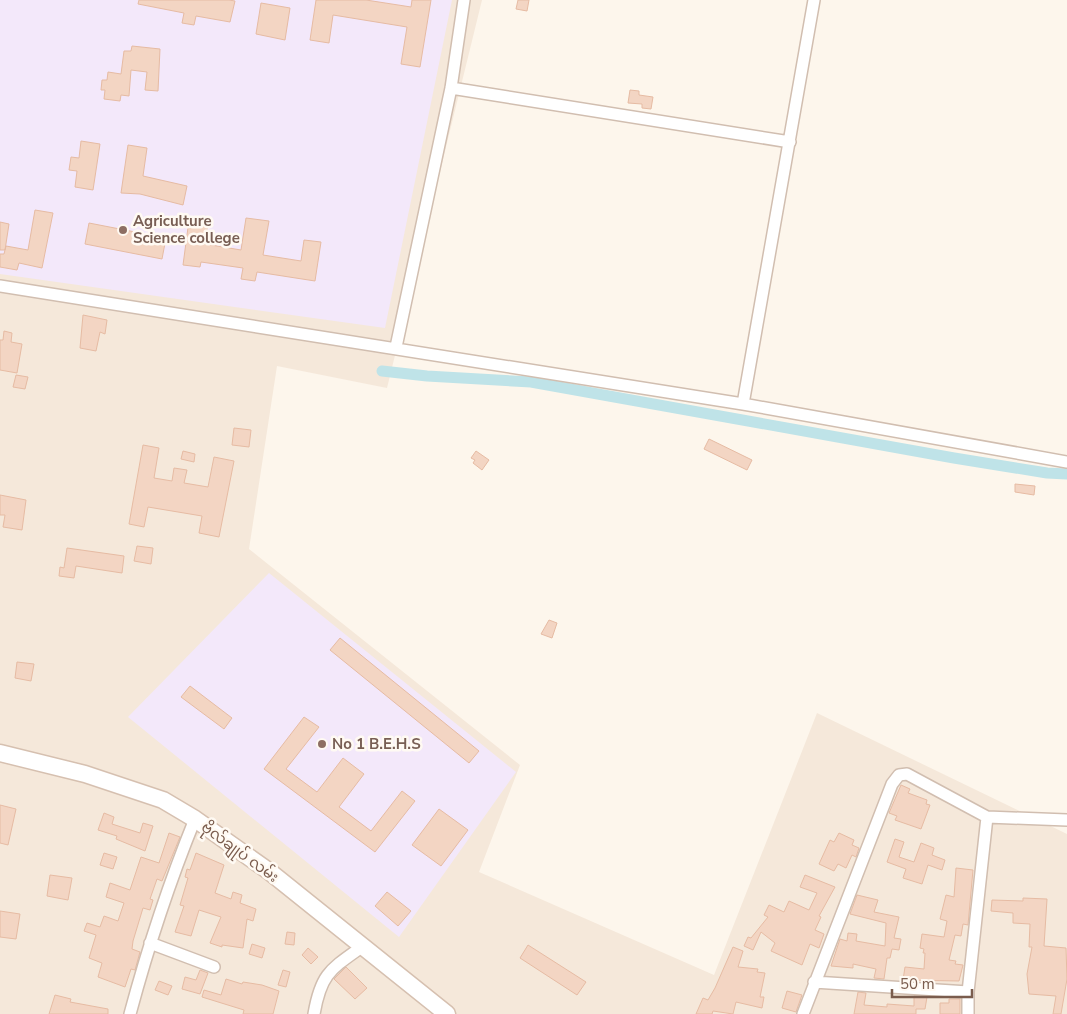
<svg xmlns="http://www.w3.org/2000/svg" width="1067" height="1014" font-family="'Nunito Sans','Noto Sans Myanmar',sans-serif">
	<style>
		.residential { fill: #f5e8da }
		.education { fill: #f3e8fa }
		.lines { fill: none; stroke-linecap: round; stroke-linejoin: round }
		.canal { stroke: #bfe3e8; stroke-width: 11 }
		.building { fill: #f3d5c3; stroke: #e6bba3 }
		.minor-casing { stroke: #d1beb0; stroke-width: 14 }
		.secondary-casing { stroke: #d6c0b0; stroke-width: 19 }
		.minor { stroke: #fff; stroke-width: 11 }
		.secondary { stroke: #fff; stroke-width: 16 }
		.education-dot { fill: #8d6e63; stroke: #fffaf3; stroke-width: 2 }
		.labels { text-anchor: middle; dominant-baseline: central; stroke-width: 5; stroke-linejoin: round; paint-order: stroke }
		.education-label { font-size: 15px; font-weight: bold; fill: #785e54; stroke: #fffaf3; text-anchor: start }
		.street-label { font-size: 15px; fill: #7a5c4d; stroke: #fffaf3 }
	</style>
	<rect width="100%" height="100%" fill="#fdf6ec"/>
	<!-- residential -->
	<path class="residential" d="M0,0H482L387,388L277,366L249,549L520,765L479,872L714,975L817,713L1067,834V1014H0Z"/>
	<!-- education -->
	<path class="education" d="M0,0H452L385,328L0,274Z
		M269,573L516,772L399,937L128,717Z"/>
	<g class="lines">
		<!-- canal -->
		<path class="canal" d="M382,371L427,376L531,382L954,458L1047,473L1067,474"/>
	</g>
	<!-- building -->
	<path class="building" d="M139,0H229L235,1L230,22L196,16L194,25L182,23L184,13L138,4Z
		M316,0H366L411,7L412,0H431L420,67L401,64L407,27L333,15L329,43L310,40Z
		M518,0H529L527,11L516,9Z
		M261,3L290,8L285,40L256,34Z
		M132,46L160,49L158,91L145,90L147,72L131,70L129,96L121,95L120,101L104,99L105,90H101L102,80H107L108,72L121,74L124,51H131Z
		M630,90L639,91V95L653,97L651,109L642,108V104L628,103Z
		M81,141L100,144L93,190L75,187L77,171L69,170L71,157L79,158Z
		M128,145L147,148L143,176L187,186L183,205L140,194L121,193Z
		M35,210L53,213L42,268L19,263L17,270L0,267V254H4L6,246L28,250Z
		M246,218L269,221L263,255L301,261L304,240L321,242L315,281L257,272L255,281L241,279L243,268L201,262L200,267L183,265L189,220L208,223L205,244L241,250Z
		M0,222L9,224L5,250H0Z
		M89,223L166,238L162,259L85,244Z
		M83,315L107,320L105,334L100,332L96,351L80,348Z
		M4,331L12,333L11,342L22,344L17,373L0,370V340H3Z
		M16,375L28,377L25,389L13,387Z
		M234,428L251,430L249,447L232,445Z
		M709,439L752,460L747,470L704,449Z
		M143,445L159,448L154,478L172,481L174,468L187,470L184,483L208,487L214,457L234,461L219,537L199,533L202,516L148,507L144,527L129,524Z
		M183,451L195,454L194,462L181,459Z
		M476,451L489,460L482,470L473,463L475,460L471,458Z
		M1015,484L1035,486L1034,495L1015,492Z
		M0,495L26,500L22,530L3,527L5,515H0Z
		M137,546L153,548L151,564L134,561Z
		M67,548L124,556L122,573L76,566L74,578L59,576L60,567L64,568Z
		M549,620L557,623L552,638L541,634Z
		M340,638L479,751L469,763L330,650Z
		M17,662L34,664L31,681L15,678Z
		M190,686L232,718L224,729L181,697Z
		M304,717L319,727L286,769L317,792L343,758L364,774L339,807L371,831L402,791L415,801L375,852L264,769Z
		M901,785L910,789L908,793L927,800L926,804L930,805L921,829L895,820L897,816L889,813Z
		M0,805L16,809L8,845L0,843Z
		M439,809L468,830L441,866L412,845Z
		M104,813L114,817L112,824L140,833L143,823L153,826L145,851L116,839L117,836L98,830Z
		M169,833L180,837L162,881L157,879L150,899L153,900L150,910L143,908L133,941L132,949L140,952L135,970L131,969L125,987L98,977L102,963L89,958L96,935L84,931L87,923L100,927L104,916L118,921L124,903L106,897L110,883L130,890L141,857L159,863Z
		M839,833L854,840L852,845L859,848L856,857L852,855L846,868L838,864L834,871L819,864L830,840L834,842Z
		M895,839L904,842L899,857L914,862L921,843L934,848L932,855L945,860L942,870L928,865L922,884L903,878L906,869L887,862Z
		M104,853L117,857L113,869L100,865Z
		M196,853L224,865L215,893L231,899L233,892L242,895L240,903L256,909L253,921L247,919L243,948L222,945V947L210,943L221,917L199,910L191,936L175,932L184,906L180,905L188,878L185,877L187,869L190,870Z
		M956,868L973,870L968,925L963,924L961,936L955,935L949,960L956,961L955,964L963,965L959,981L903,980L905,967L924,969L925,953H923L924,949L920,948L922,934L944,937L947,921L940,919L946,895L954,897Z
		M50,875L72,878L68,900L47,896Z
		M805,875L835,887L819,916L821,917L815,930L824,934L819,948L810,944L802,965L771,951L775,943L761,932L753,950L744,946L748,937L751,938L768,917L764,915L769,905L784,912L789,901L809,910L817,893L800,887Z
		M387,892L411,911L398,926L375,906Z
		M857,895L878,900L874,912L899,917L894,938L901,939L899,950L892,949L890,958H887L884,979L874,978L876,969L853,964V968L831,966L840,939L847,941L848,933L857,934L856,941L885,946L886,923L850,914Z
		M1023,898L1047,899L1044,946L1066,948L1067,979L1061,1014H1053L1056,996L1029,994L1027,974L1032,947H1029L1030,924L1013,923V913L991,911L992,900L1023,901Z
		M0,911L20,914L16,939L0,937Z
		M287,932L295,933L294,945L285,944Z
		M252,944L265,948L262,958L249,954Z
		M528,945L586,982L577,995L520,958Z
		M733,947L743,951L738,967L758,969L757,972L765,973L760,997H764L762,1008L736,1002L733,1014L713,1011L712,1014H696L703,998L708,1000L715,988Z
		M308,948L318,957L311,964L302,955Z
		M346,967L367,988L355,999L334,979Z
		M200,970L208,973L200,994L182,989L185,977L196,980Z
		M283,970L290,972L286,987L278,985Z
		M226,979L242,984L243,982L262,985L279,991L273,1014H243L244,1010L202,997L204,990L221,995Z
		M159,981L172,986L168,995L155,990Z
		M787,991L802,995L796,1012L782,1008Z
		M858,992L866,993L864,1005L887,1007V1004L914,1006V996L927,997L925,1009H916V1014H854Z
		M55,995L71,999L70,1002L108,1009V1014H49Z
		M949,999H960V1014H940V1003H949Z"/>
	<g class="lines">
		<!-- minor casing -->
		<g class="minor-casing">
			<path id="minor" d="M451,88L790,142
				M0,286L743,404L1067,462
				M396,347L451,88L464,0
				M743,404L814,0
				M150,943L214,967
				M814,982L968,992
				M130,1014C148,947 169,883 195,819
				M314,1014C321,973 331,969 363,946
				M803,1014L892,784L899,775L907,774L987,817L1067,820
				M968,1014V992L987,817"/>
		</g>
		<!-- secondary casing -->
		<g class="secondary-casing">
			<path id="secondary" d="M0,753L85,774L163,800L195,819L270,872L447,1014"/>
		</g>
		<!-- minor -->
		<use href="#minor" class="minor"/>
		<!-- secondary -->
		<use href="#secondary" class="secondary"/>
	</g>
	<!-- markers -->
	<g class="education-dot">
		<circle cx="123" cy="230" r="5"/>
		<circle cx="322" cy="744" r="5"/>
	</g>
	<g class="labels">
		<!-- education labels -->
		<g class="education-label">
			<text x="133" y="221">Agriculture<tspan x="133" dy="17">Science college</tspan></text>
			<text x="332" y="744">No 1 B.E.H.S</text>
		</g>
		<!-- street labels -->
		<g class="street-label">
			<text transform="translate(240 852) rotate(36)">ဗိုလ်ချုပ် လမ်း</text>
		</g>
	</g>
	<!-- scale -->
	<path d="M892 989v8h80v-8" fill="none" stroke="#7a5c4d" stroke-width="2.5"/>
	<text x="900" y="989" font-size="15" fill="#7a5c4d" stroke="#fffaf3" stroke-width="4" paint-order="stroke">50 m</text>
</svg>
